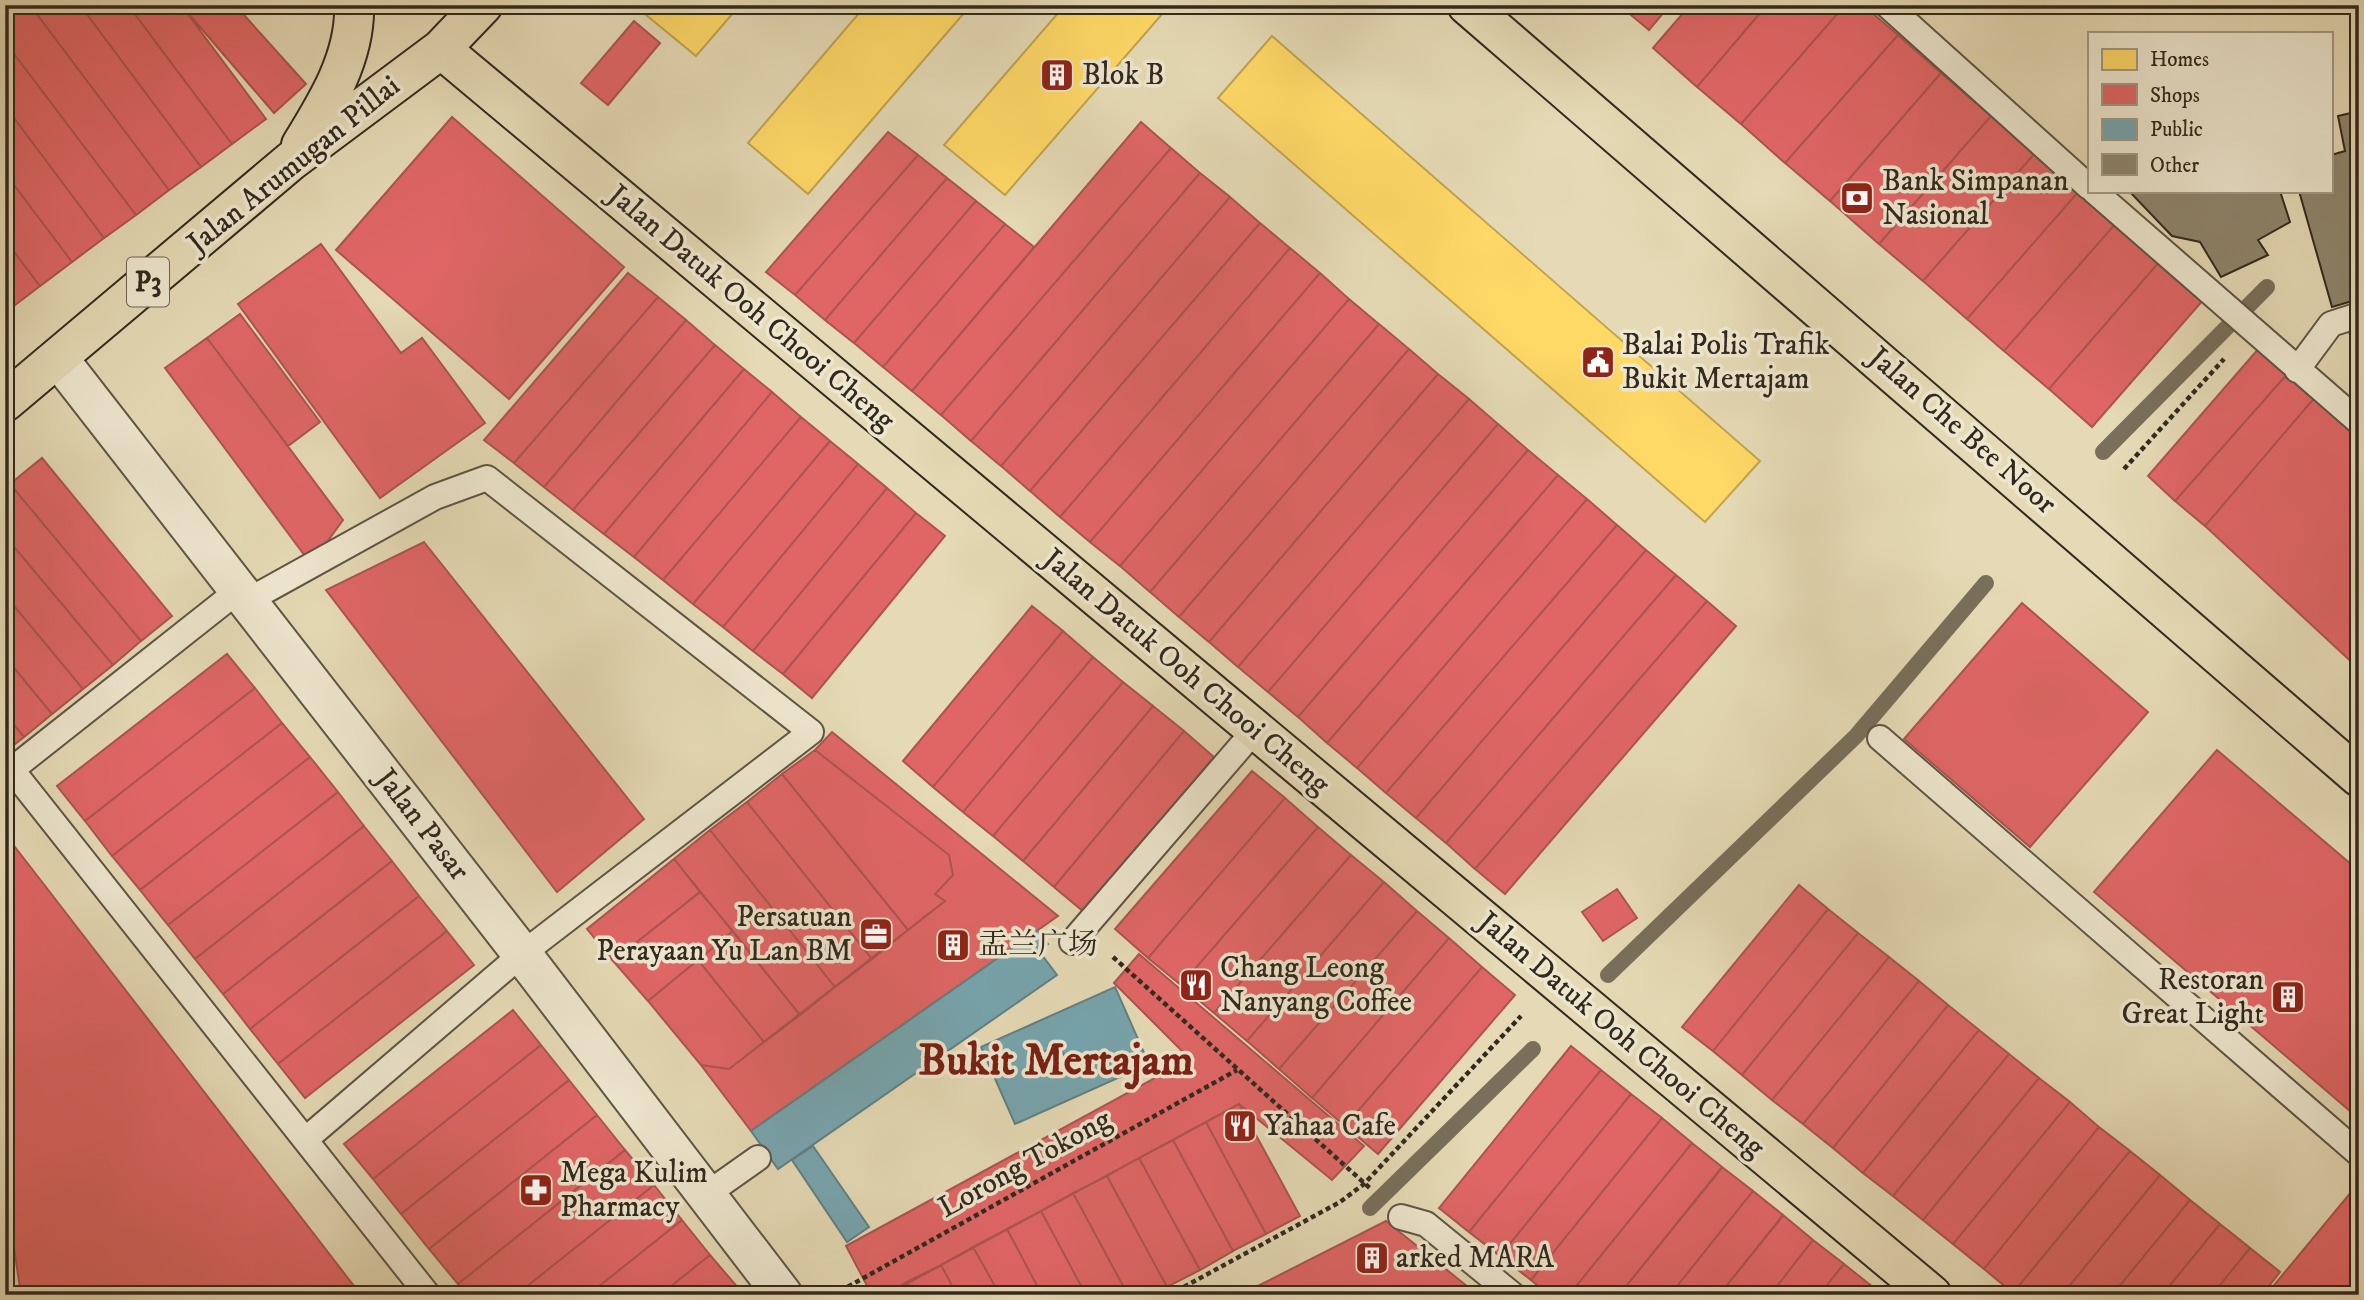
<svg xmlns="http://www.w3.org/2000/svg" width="2364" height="1300" font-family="'IM FELL DW Pica','Noto Serif SC',serif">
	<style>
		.homes { fill: #ffd966; stroke: #c2a450; stroke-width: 2 }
		.shops { fill: #e06666; stroke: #ac5450; stroke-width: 2 }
		.public { fill: #76a5af; stroke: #628084; stroke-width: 2; fill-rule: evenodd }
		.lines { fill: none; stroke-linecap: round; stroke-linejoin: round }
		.stream { stroke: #796f5a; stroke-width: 16 }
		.building { fill: #8f856d; stroke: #32291e; stroke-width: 2 }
		.service-casing { stroke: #5f5544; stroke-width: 28 }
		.minor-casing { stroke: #5f5544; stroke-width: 42 }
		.primary-casing { stroke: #32291e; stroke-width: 42 }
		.path { stroke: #32291e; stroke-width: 4.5; stroke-dasharray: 5 3.5; stroke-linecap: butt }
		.service { stroke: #eee7cf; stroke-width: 24 }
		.minor { stroke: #eee7cf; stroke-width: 38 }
		.primary { stroke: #e5dab5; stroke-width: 38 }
		.labels { text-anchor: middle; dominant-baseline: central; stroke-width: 7; stroke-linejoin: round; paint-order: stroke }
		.shield { fill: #eee7cf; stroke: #6a6253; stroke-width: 2 }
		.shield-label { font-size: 28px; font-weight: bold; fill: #32291e }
		.poi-label { font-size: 30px; fill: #32291e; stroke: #eee7cf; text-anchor: start }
		.street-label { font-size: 30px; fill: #32291e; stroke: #eee7cf }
		.town-label { font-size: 44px; font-weight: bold; fill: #7a1f14; stroke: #eee7cf }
	</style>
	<rect width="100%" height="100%" fill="#e5dab5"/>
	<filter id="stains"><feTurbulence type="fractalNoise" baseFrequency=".00286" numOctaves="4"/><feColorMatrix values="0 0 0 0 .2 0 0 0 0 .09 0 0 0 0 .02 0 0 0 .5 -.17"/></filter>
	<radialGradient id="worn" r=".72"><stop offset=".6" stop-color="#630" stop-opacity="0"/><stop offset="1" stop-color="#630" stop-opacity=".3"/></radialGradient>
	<!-- homes -->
	<path class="homes" d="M634,5H740L696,56Z
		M866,5H971L808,194L748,143Z
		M1065,5H1170L1005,195L944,145Z
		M1272,36L1760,461L1705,522L1218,98Z"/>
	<!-- shops -->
	<path class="shops" d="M5,5H30L169,190L136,215L5,42Z
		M30,5H80L201,167L169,190Z
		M80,5H128L232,144L201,167Z
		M128,5H181L266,119L232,144Z
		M181,5H235L306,84L274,113Z
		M1619,5H1670L1649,30Z
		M1690,5H1767L1697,87L1653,48Z
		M1767,5H1845L1741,124L1697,87Z
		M1845,5H1863L1898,35L1785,163L1741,124Z
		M634,21L660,43L608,105L581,83Z
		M1898,35L1941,73L1830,201L1785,163Z
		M5,42L136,215L104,238L5,106Z
		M1941,73L1991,116L1879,244L1830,201Z
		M5,106L104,238L72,262L5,173Z
		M1991,116L2035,153L1923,281L1879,244Z
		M452,117L624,267L509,399L336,250Z
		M1141,122L1171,148L941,415L912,391Z
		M888,132L918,155L795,295L766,272Z
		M1171,148L1200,173L971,441L941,415Z
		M2035,153L2079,191L1967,319L1923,281Z
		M918,155L947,178L825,320L795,295Z
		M5,173L72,262L40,286L5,240Z
		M1200,173L1230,197L1001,466L971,441Z
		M947,178L976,201L854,343L825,320Z
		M2079,191L2116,223L2004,351L1967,319Z
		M1230,197L1260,223L1030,491L1001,466Z
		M976,201L1005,224L883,367L854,343Z
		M1260,223L1290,248L1060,517L1030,491Z
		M2116,223L2160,261L2049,389L2004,351Z
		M1005,224L1034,247L912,391L883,367Z
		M5,240L40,286L11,308L5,300Z
		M321,244L401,353L422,338L485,423L380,498L238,304Z
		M1290,248L1320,273L1090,542L1060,517Z
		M2160,261L2204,299L2092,427L2049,389Z
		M628,273L658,297L514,463L484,440Z
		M1320,273L1349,299L1120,566L1090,542Z
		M658,297L686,320L544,487L514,463Z
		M1349,299L1379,324L1150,592L1120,566Z
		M240,314L320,422L288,446L207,338Z
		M686,320L715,345L573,510L544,487Z
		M1379,324L1409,349L1179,617L1150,592Z
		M207,338L343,520L311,564L165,368Z
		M715,345L744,369L604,534L573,510Z
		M2260,347L2289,372L2175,501L2148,476Z
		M1409,349L1438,374L1209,642L1179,617Z
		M744,369L772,392L634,557L604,534Z
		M2289,372L2316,396L2205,526L2175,501Z
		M1438,374L1469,399L1238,667L1209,642Z
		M772,392L801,417L663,580L634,557Z
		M2316,396L2359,432V669L2205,526Z
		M1469,399L1498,424L1268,692L1238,667Z
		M801,417L830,441L693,604L663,580Z
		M1498,424L1528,450L1298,717L1268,692Z
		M830,441L858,464L723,627L693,604Z
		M1528,450L1558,475L1327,743L1298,717Z
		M42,458L172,616L141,641L10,484Z
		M858,464L887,488L753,651L723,627Z
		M1558,475L1587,499L1357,768L1327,743Z
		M10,484L141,641L113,665L5,536V488Z
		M887,488L916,513L783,674L753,651Z
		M1587,499L1617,525L1386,793L1357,768Z
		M916,513L945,536L812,698L783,674Z
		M1617,525L1646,550L1416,818L1386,793Z
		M5,536L113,665L83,689L5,595Z
		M424,542L644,819L557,892L326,590Z
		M1646,550L1676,575L1446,843L1416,818Z
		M1676,575L1707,601L1475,869L1446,843Z
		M5,595L83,689L52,714L5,657Z
		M1707,601L1736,626L1505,894L1475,869Z
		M2022,603L2148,712L2030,847L1904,739Z
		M1032,606L1063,631L933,787L903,761Z
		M1063,631L1093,657L963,812L933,787Z
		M227,654L255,688L85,821L57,786Z
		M5,657L52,714L24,737L5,714Z
		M1093,657L1123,682L993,836L963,812Z
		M1123,682L1153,706L1023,861L993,836Z
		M255,688L282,723L112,856L85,821Z
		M1153,706L1184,731L1054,887L1023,861Z
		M5,714L24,737L5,752Z
		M282,723L310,757L140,890L112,856Z
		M1184,731L1214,757L1084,912L1054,887Z
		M832,732L1058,916L751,1131L701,1065L729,1069L945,901L935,894L953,875L949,855L815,750Z
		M815,750L949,855L953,875L935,894L945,901L908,930L782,774Z
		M2217,750L2359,871V1101L2350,1111L2094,892Z
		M310,757L338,792L168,925L140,890Z
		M1252,771L1285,798L1148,958L1115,929Z
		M782,774L908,930L872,959L747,802Z
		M338,792L364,826L195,959L168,925Z
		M1285,798L1318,827L1181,985L1148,958Z
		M747,802L872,959L835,987L710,830Z
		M364,826L392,861L223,994L195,959Z
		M1318,827L1351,855L1214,1013L1181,985Z
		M710,830L835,987L800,1015L674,859Z
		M15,847L361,1295H21L5,1188V854Z
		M1351,855L1384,882L1247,1041L1214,1013Z
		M674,859L700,892L613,961L587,929Z
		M392,861L419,896L250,1029L223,994Z
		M1384,882L1417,911L1279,1069L1247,1041Z
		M1799,885L1828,909L1713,1051L1682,1027Z
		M1617,889L1637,918L1603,941L1582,912Z
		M700,892L733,931L648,1001L613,961Z
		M419,896L447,931L278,1064L250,1029Z
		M1828,909L1858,933L1742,1075L1713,1051Z
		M1417,911L1449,938L1312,1098L1279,1069Z
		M447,931L474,965L305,1098L278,1064Z
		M733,931L800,1015L764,1042L698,960Z
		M1858,933L1889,957L1772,1100L1742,1075Z
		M1449,938L1482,967L1345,1126L1312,1098Z
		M1139,954L1364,1146L1332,1180L1239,1104L886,1295H872L846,1246L1190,1059L1114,983Z
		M1889,957L1919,981L1803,1124L1772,1100Z
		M698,960L764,1042L729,1069L701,1065L648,1001Z
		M1482,967L1515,995L1378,1154L1345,1126Z
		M1919,981L1948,1005L1833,1148L1803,1124Z
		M1948,1005L1979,1030L1863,1173L1833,1148Z
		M513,1010L541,1045L373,1179L344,1144Z
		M1979,1030L2009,1054L1893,1196L1863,1173Z
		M541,1045L569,1080L401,1214L373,1179Z
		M1571,1046L1601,1070L1469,1232L1439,1208Z
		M2009,1054L2039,1078L1923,1220L1893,1196Z
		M1601,1070L1631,1094L1500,1256L1469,1232Z
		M2039,1078L2070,1102L1953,1244L1923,1220Z
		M569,1080L597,1115L429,1249L401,1214Z
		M1631,1094L1662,1118L1531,1280L1500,1256Z
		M2070,1102L2099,1127L1984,1269L1953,1244Z
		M1239,1104L1300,1216L1266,1234L1206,1122Z
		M597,1115L625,1150L458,1284L429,1249Z
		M1662,1118L1692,1143L1569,1295H1549L1531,1280Z
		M1206,1122L1266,1234L1233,1251L1173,1140Z
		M2099,1127L2130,1151L2013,1293L1984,1269Z
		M1173,1140L1233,1251L1200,1270L1139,1158Z
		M1692,1143L1722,1167L1718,1173L1619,1295H1569Z
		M625,1150L654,1185L516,1295H467L458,1284Z
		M2130,1151L2160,1175L2062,1295L2013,1293Z
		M1139,1158L1200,1270L1167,1287L1107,1176Z
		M1722,1167L1753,1191L1670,1295H1619Z
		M2160,1175L2190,1200L2112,1295H2062Z
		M1107,1176L1167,1287L1152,1295H1128L1073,1193Z
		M654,1185L682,1220L588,1295H516Z
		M1753,1191L1783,1215L1779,1221L1719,1295H1670Z
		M2352,1191L2359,1197V1276L2343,1295H2266Z
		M1073,1193L1128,1295H1086L1041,1211Z
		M2190,1200L2220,1224L2162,1295H2112Z
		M1041,1211L1086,1295H1042L1007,1229Z
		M1783,1215L1813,1240L1770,1295H1719Z
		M682,1220L710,1255L660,1295H588Z
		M1386,1221L1478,1295H1240Z
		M2220,1224L2250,1248L2212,1295H2162Z
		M1007,1229L1042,1295H1000L973,1247Z
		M1813,1240L1844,1264L1839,1270L1819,1295H1770Z
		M973,1247L1000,1295H957L941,1265Z
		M2250,1248L2280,1272L2262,1295H2212Z
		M710,1255L739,1289L732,1295H660Z
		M1844,1264L1874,1288L1869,1295H1819Z
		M941,1265L957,1295H914L907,1282Z
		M907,1282L914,1295H885Z"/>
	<!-- public -->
	<path class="public" d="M2359,329V363L2349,332Z
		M1038,930L1048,944L1039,951L1057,975L778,1169L751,1131Z
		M1115,987L1149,1064L1015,1124L981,1047ZM1059,1045L1070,1067L1049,1076L1039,1054Z
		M813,1146L869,1227L847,1242L792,1160Z"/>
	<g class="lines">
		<!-- stream -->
		<path class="stream" d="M2103,452L2267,287
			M1608,975L1856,736L1986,583
			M1370,1208L1533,1049"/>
	</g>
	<!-- building -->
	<path class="building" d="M2359,111V299L2332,307L2299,191H2331V155L2345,151L2338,116Z
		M2129,191H2280L2290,222L2258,240L2268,255L2221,277L2200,242L2172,236Z"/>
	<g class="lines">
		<!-- service casing -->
		<g class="service-casing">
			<path id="service" d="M1887,5L2089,187
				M2094,191L2359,422
				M2297,370L2331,324L2359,315
				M247,601L435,497L487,478L811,732L522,954L305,1140
				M1880,738L2359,1154
				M12,770L428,1295
				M5,775L239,590
				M1072,942L1255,730
				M707,1194L758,1158
				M1401,1217L1426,1224L1513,1295"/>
		</g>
		<!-- minor casing -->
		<g class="minor-casing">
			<path id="minor" d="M58,358L522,954L783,1295"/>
		</g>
		<!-- primary casing -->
		<g class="primary-casing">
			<path id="primary" d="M1467,5L2359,777
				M441,49L1932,1295
				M301,145C327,103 356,56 354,5
				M5,402L291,161L441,49L483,5"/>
		</g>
		<!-- path -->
		<path class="path" d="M2124,469L2224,359
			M1113,957L1372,1190
			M833,1295L1237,1070
			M1169,1295L1340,1202L1364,1184L1521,1016"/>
		<!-- service -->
		<use href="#service" class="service"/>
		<!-- minor -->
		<use href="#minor" class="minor"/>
		<!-- primary -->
		<use href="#primary" class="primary"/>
	</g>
	<!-- icons -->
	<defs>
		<g id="building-square" transform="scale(1.75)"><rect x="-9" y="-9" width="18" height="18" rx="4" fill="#8f2418" stroke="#eee7cf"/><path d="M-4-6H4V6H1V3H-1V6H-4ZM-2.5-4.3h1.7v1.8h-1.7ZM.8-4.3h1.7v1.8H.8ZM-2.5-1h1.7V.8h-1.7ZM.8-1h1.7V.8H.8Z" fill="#fff"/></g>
		<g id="bank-square" transform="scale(1.75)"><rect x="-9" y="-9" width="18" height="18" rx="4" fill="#8f2418" stroke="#eee7cf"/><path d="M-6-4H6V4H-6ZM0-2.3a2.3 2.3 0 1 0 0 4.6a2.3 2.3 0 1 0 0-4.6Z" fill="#fff"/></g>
		<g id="civic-square" transform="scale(1.75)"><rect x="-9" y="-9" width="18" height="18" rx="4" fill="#8f2418" stroke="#eee7cf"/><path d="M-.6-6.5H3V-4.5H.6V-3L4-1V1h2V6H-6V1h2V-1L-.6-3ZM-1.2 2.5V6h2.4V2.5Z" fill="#fff"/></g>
		<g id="office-square" transform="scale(1.75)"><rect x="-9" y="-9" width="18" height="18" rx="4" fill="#8f2418" stroke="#eee7cf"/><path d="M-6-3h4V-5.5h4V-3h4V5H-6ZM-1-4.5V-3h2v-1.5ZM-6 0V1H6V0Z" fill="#fff"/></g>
		<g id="restaurant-square" transform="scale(1.75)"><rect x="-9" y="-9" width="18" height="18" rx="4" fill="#8f2418" stroke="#eee7cf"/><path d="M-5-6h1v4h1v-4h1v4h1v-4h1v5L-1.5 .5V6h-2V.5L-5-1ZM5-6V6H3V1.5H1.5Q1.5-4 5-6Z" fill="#fff"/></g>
		<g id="pharmacy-square" transform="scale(1.75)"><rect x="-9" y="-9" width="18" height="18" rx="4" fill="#8f2418" stroke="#eee7cf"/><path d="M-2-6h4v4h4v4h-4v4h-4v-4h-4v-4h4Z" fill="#fff"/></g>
	</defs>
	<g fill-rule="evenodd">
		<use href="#building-square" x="1057" y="75"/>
		<use href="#bank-square" x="1857" y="198"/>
		<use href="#civic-square" x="1598" y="362"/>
		<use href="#office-square" x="876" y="934"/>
		<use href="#building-square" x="953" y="945"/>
		<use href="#restaurant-square" x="1196" y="985"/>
		<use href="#building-square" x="2288" y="997"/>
		<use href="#restaurant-square" x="1240" y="1126"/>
		<use href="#pharmacy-square" x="536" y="1190"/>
		<use href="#building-square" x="1372" y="1258"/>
	</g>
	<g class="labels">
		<!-- shield labels -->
		<rect class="shield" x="127" y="257.5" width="42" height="49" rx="5"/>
		<g class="shield-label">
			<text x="148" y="282">P3</text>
		</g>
		<!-- poi labels -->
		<g class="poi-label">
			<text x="1082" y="75">Blok B</text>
			<text x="1882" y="181">Bank Simpanan<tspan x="1882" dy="34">Nasional</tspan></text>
			<text x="1622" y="345">Balai Polis Trafik<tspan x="1622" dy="34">Bukit Mertajam</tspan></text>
			<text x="852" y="917" text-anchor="end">Persatuan<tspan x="852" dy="34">Perayaan Yu Lan BM</tspan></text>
			<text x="978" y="945">盂兰广场</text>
			<text x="1220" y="968">Chang Leong<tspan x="1220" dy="34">Nanyang Coffee</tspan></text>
			<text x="2264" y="980" text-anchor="end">Restoran<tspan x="2264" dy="34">Great Light</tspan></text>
			<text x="1264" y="1126">Yahaa Cafe</text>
			<text x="560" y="1173">Mega Kulim<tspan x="560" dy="34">Pharmacy</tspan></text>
			<text x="1396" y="1258">arked MARA</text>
		</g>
		<!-- street labels -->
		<g class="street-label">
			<text transform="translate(294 165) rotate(-39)">Jalan Arumugan Pillai</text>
			<text transform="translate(751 308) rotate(40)">Jalan Datuk Ooh Chooi Cheng</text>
			<text transform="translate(1962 431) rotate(41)">Jalan Che Bee Noor</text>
			<text transform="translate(1186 672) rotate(40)">Jalan Datuk Ooh Chooi Cheng</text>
			<text transform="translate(422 825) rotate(52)">Jalan Pasar</text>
			<text transform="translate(1621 1035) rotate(40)">Jalan Datuk Ooh Chooi Cheng</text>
			<text transform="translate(1025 1164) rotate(-29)">Lorong Tokong</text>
		</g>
		<!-- town labels -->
		<g class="town-label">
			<text x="1056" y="1061">Bukit Mertajam</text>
		</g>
	</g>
	<!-- margin -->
	<rect width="2364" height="1300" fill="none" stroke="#e5dab5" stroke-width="28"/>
	<rect x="7" y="7" width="2350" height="1286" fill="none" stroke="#32291e" stroke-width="3.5"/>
	<rect x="14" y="14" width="2336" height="1272" fill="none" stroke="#32291e" stroke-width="2"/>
	<!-- legend -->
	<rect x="2088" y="32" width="245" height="161" fill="#eee7cf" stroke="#a39b88" stroke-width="2"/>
	<rect x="2102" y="49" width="35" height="21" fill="#ffd966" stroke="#a39b88" stroke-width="2"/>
	<text x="2150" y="66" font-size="21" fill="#32291e">Homes</text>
	<rect x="2102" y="84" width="35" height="21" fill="#e06666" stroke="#a39b88" stroke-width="2"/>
	<text x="2150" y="102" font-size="21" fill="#32291e">Shops</text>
	<rect x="2102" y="119" width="35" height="21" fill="#76a5af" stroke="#a39b88" stroke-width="2"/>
	<text x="2150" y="136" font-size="21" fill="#32291e">Public</text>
	<rect x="2102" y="154" width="35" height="21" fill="#8f856d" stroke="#a39b88" stroke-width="2"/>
	<text x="2150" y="172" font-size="21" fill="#32291e">Other</text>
	<rect width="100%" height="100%" filter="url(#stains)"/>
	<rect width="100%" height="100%" fill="url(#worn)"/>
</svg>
